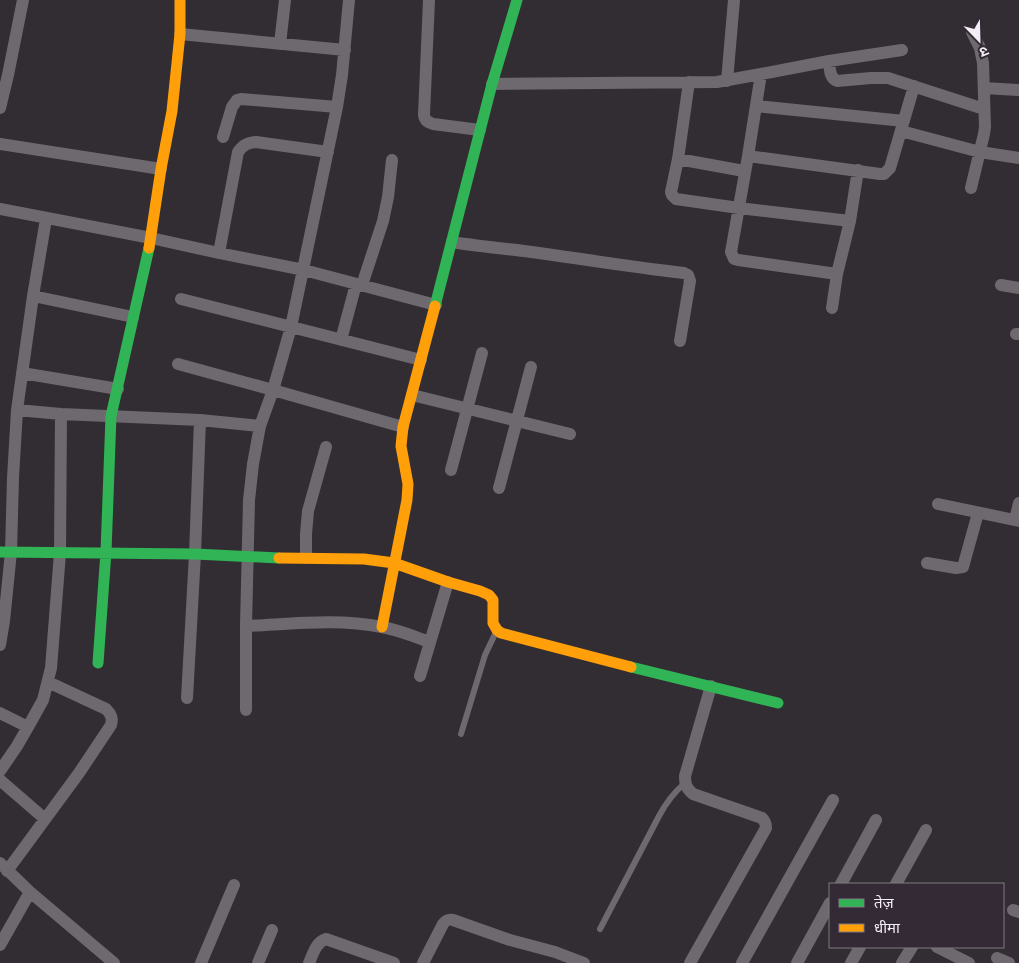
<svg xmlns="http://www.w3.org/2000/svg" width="1019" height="963" font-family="'PT Serif','Noto Sans Devanagari',serif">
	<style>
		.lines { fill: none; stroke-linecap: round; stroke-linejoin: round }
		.lane { stroke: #6e696e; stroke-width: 6 }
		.street { stroke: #6e696e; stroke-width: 12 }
		.fast { stroke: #30b455; stroke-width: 11 }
		.slow { stroke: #ff9f0a; stroke-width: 11 }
	</style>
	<rect width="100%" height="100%" fill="#322d33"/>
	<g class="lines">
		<!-- lane -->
		<path class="lane" d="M461,734L485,655L496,632
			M600,929L659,816C666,803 673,793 685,783"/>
		<!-- street -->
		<path class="street" d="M429,0L424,115C425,121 428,122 433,124L480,130
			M180,34L345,50
			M280,44L285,0
			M829,61C830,68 829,78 837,81L871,78H888L984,109
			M761,74L748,156L880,174H884L890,168L914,86
			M727,81L734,0
			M689,82L678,159L671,192L672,195L676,199L739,208L850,221
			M492,84L717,82L761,74L829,61L902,50
			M984,88L1019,90
			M756,106L904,121
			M0,108L8,75L23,0
			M901,131L980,152L1019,158
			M223,137L232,107L237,100L241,99L337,107
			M0,144L161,169
			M748,156L731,252L734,259L738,260L837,274
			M678,159L744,171
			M971,188L984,134L985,127L983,63L980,48L972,32
			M0,209L151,238L219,253L304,270L436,305
			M452,242C476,246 500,248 524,251C577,258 630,267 684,273L688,275L690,281L680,341
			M219,253L238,152C243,145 247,143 256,142L328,152
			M362,285L383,221L388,197L392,160
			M1001,285L1019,288
			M33,296L133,317
			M181,299L421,360
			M832,308L837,274L850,221L858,170
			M1016,334H1019
			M341,340L356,284
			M178,364L273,390L291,327L337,107L342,75L349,0
			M22,373L118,389
			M412,395L570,434
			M17,410L61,414L200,420L260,426L253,464L249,500L246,626V710
			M260,426L273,390L403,427
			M451,470L482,353
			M499,488L531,367
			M938,504L1019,521
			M1015,520L1019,503
			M306,558V534L308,511L326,447
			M927,563L956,568L963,567L978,513
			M246,626C291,624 338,618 382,627C399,630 415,637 430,642
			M0,645L4,621L11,552L13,478L17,410L33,296L46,219
			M420,676L448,582
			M187,698L195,554L200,420
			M0,713L28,727L43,700L51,668L60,553L61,414
			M0,771L17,746L28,727
			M0,780L45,819
			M0,863L30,892L114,963
			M7,871L79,773L111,725C113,718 111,714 106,709L48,682
			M841,884L876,820
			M896,884L926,830
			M1013,910L1019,912
			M0,945L30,892
			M937,947L969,963
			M997,958L1009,963
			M201,963L234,885
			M258,963L272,930
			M309,963C313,954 316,942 326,939L394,963
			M423,963L443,924C446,920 448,919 453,920L510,940L555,952L584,963
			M690,963L766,828C766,823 765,821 762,818L693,794C686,788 685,784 685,776L711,686
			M742,963L833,800
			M797,963L830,903
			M851,963L860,947
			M902,963L912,947"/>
		<!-- fast -->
		<path class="fast" d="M435,306L492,84L517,0
			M0,552L195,554L279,558
			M98,663L106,552L111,416L149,248
			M631,667L778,703"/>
		<!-- slow -->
		<path class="slow" d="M149,248L161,169L172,111L180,34V0
			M279,558L364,559L394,563L448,582L480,591L489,595L493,600V623L497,630L501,633L631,667
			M382,627L407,500L408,484L401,446L403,427L435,306"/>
	</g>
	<!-- legend -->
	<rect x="829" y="883" width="175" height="65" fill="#332a36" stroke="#807882"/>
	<rect x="839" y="899" width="25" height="8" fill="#30b455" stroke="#807882"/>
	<text x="874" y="908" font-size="15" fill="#f3edf5">तेज़</text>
	<rect x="839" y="924" width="25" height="8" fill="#ff9f0a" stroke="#807882"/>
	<text x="874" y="933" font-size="15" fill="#f3edf5">धीमा</text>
	<!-- north arrow -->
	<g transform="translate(979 40) rotate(157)" stroke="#332a36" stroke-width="4" paint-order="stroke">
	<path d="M0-4L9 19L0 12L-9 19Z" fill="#f3edf5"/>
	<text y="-8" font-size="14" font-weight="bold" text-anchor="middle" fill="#f3edf5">उ</text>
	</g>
</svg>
